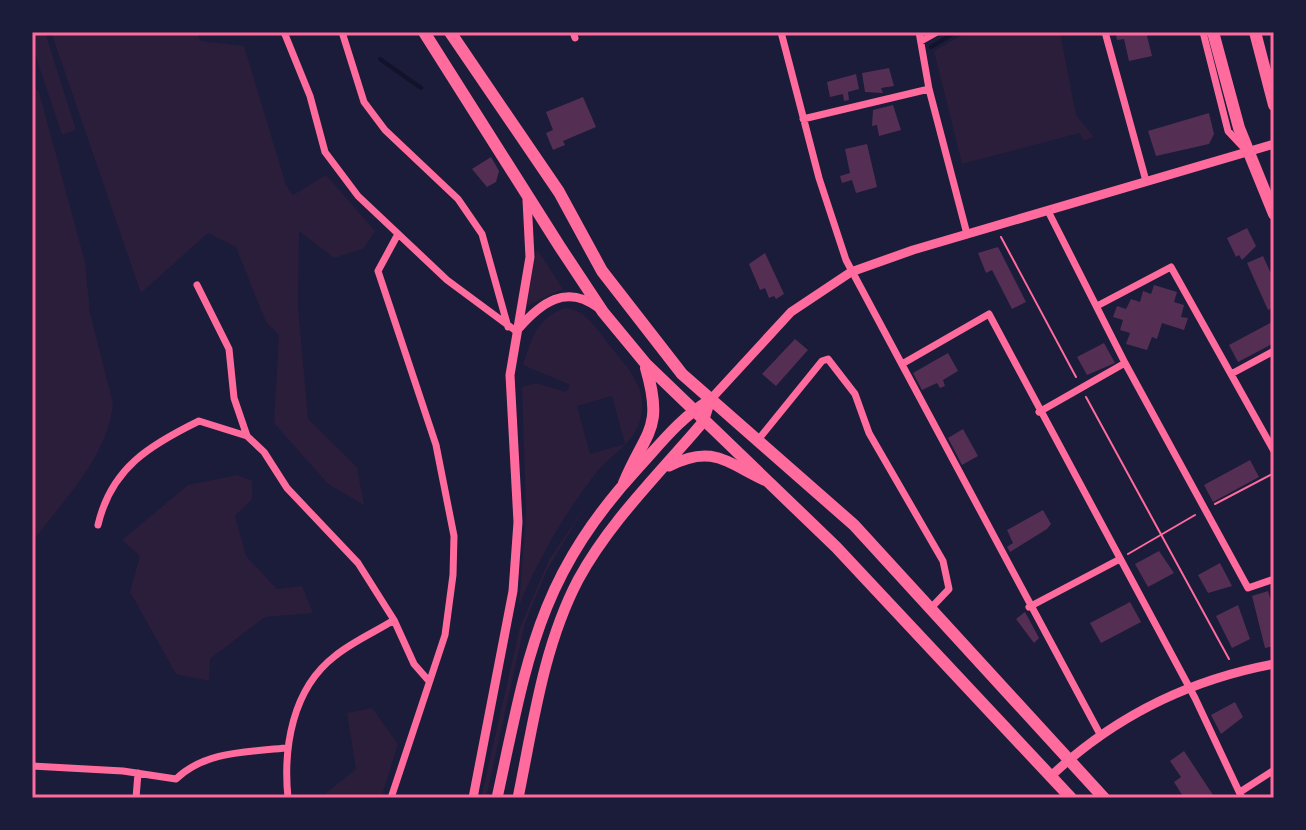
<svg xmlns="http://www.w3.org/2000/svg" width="1306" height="830" font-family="Raleway,sans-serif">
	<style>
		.green { fill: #2a1e3b; fill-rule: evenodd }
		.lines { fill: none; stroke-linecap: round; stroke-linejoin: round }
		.stream { stroke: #12122b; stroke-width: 4 }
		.building { fill: #542f53 }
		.path { stroke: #ff6b9d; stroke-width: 2 }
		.minor { stroke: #ff6b9d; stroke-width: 7 }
		.tertiary { stroke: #ff6b9d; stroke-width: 9 }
		.primary { stroke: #ff6b9d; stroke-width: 11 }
		.trunk { stroke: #ff6b9d; stroke-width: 12 }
		.neatline { fill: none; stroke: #ff6b9d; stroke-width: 3 }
	</style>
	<rect width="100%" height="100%" fill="#1b1b3a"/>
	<!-- green -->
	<path class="green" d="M32,32H45L76,130L62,135L32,45Z
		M51,32H196L201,41L244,46L286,185L293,195L326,175L375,231L363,249L334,258L299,231L298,306L308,419L357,467L364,505L328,484L274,423L279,335L266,322L236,247L208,233L141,293Z
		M967,32H1060L1076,115L1094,137L1083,141L1080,133L962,164L934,51Z
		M32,84L39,92L85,262L90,313L113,403C108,457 63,501 32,542Z
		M537,249L563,289L529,305L527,303Z
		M565,308C587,310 597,330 610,346C627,367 647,386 641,416C637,442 610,455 596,473C565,513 538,559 519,606L526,512L522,387L536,383L566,392L570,385L523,365C531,339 537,318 565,308ZM612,396L625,444L590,454L577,406Z
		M237,475L252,481V499L235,516L246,556L277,589L302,586L313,613L265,617L210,659L209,681L176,674L130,592L140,556L122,540L188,485Z
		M588,502L547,570L525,623L486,798H481L520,627L549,560Z
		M372,708L398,744L381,798H327L325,794L356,769L347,713Z"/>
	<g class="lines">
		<!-- stream -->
		<path class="stream" d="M931,47L956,32
			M380,59L421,88"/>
	</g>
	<!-- building -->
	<path class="building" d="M1123,32H1146L1152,56L1129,61L1124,39L1117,40L1116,35Z
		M889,68L894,86L881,88L883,93L865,92L862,73Z
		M856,74L859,89L848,92L849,100L844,101L843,94L830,97L827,82Z
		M583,97L596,127L563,141L565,145L553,150L546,133L553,130L546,112Z
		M893,105L901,130L879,136L877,125L872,126L873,110Z
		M1209,113L1214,134L1209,144L1156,156L1148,131Z
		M867,144L877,187L856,193L852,180L842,183L840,176L850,173L845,149Z
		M491,157L499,171L496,182L487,187L472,169Z
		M1247,228L1256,246L1242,260L1239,255L1236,257L1227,238Z
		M998,247L1026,302L1012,309L992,270L986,273L978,253Z
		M765,253L784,294L776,299L774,296L769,298L765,288L760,290L749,264Z
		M1263,256L1274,280V307L1268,310L1247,263Z
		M1154,285L1177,292L1174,302L1184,305L1181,317L1188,318L1184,330L1162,323L1157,339L1152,337L1147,350L1126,344L1130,333L1120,330L1123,320L1113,317L1117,306L1126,309L1131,299L1140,302L1143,291L1151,294Z
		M1274,321V343L1238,362L1229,345Z
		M795,339L808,350L776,386L762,374Z
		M1104,343L1115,363L1087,375L1077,357Z
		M948,353L958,371L943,380L945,386L940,388L937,383L922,390L913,373Z
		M963,429L978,456L962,465L948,438Z
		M1250,460L1259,477L1213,502L1204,485Z
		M1043,510L1051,524L1047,529L1010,552L1007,547L1013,543L1007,530Z
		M1159,551L1174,573L1148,587L1135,564Z
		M1220,563L1232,586L1208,593L1198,575Z
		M1268,591L1274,611V646L1265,648L1252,596Z
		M1130,602L1141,622L1101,643L1090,623Z
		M1238,605L1250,639L1232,648L1216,616Z
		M1025,612L1039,638L1034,643L1016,619Z
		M1235,702L1243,717L1221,734L1211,715Z
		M1184,751L1213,795L1208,798H1184L1174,782L1181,777L1170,761Z"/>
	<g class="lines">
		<!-- path -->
		<path class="path" d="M1001,237L1076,377
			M1086,397L1229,659
			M1215,504L1274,473
			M1128,554L1195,515"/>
		<!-- minor -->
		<path class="minor" d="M284,32L310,96L325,152L358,196L447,280L516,331
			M342,32L364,102L385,130L458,199L482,234L508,327
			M573,32L575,38
			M781,32L819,178L846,260L1101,736
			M919,32L929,89L967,234
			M1105,32L1146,181
			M1203,32L1228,131L1243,147
			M921,41L937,32
			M803,119L929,89
			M1048,211L1125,363L1248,588L1274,579
			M197,285L229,349L234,398L247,436
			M1097,306L1171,267L1274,451
			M902,364L989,314L1195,698L1242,798
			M1233,373L1274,351
			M1039,412L1125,363
			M758,440L822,361L828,359L855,394L869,433L943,561L949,589L930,609
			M98,525C111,468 150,445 199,421L247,436L264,452L287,488L358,563L394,620L414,664L428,680
			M1029,607L1120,559
			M32,766L123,771L176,779C205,751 247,752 286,748
			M1240,792L1274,770
			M136,798L138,773
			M288,798C283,748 292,689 335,656C352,642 375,632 394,620
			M391,798L445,635L453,575L454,536L436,445L378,271L398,234"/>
		<!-- tertiary -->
		<path class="tertiary" d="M519,328C541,303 566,284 597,307
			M710,400L791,312L851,272L913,250L1274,144
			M1051,776C1115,716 1188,680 1274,664
			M473,798L513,591L518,522L510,375L530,257L527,200"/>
		<!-- primary -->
		<path class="primary" d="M669,466C712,444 726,462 764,480
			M497,798C528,657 537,578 639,467C661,443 681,417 710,400
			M518,798C533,725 543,647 578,580C610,521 660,473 703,422L710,400"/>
		<!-- trunk -->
		<path class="trunk" d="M424,32L560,247L603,312L646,364L836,547L1071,798
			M450,32L559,192L602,271L682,374L854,525L1104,798
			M1213,32L1239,128L1274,214
			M1255,32L1274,105
			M624,483C646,430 664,430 646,368"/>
	</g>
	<!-- border -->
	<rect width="1306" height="830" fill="none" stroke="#1b1b3a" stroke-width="68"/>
	<rect x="34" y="34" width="1238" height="762" class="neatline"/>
</svg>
